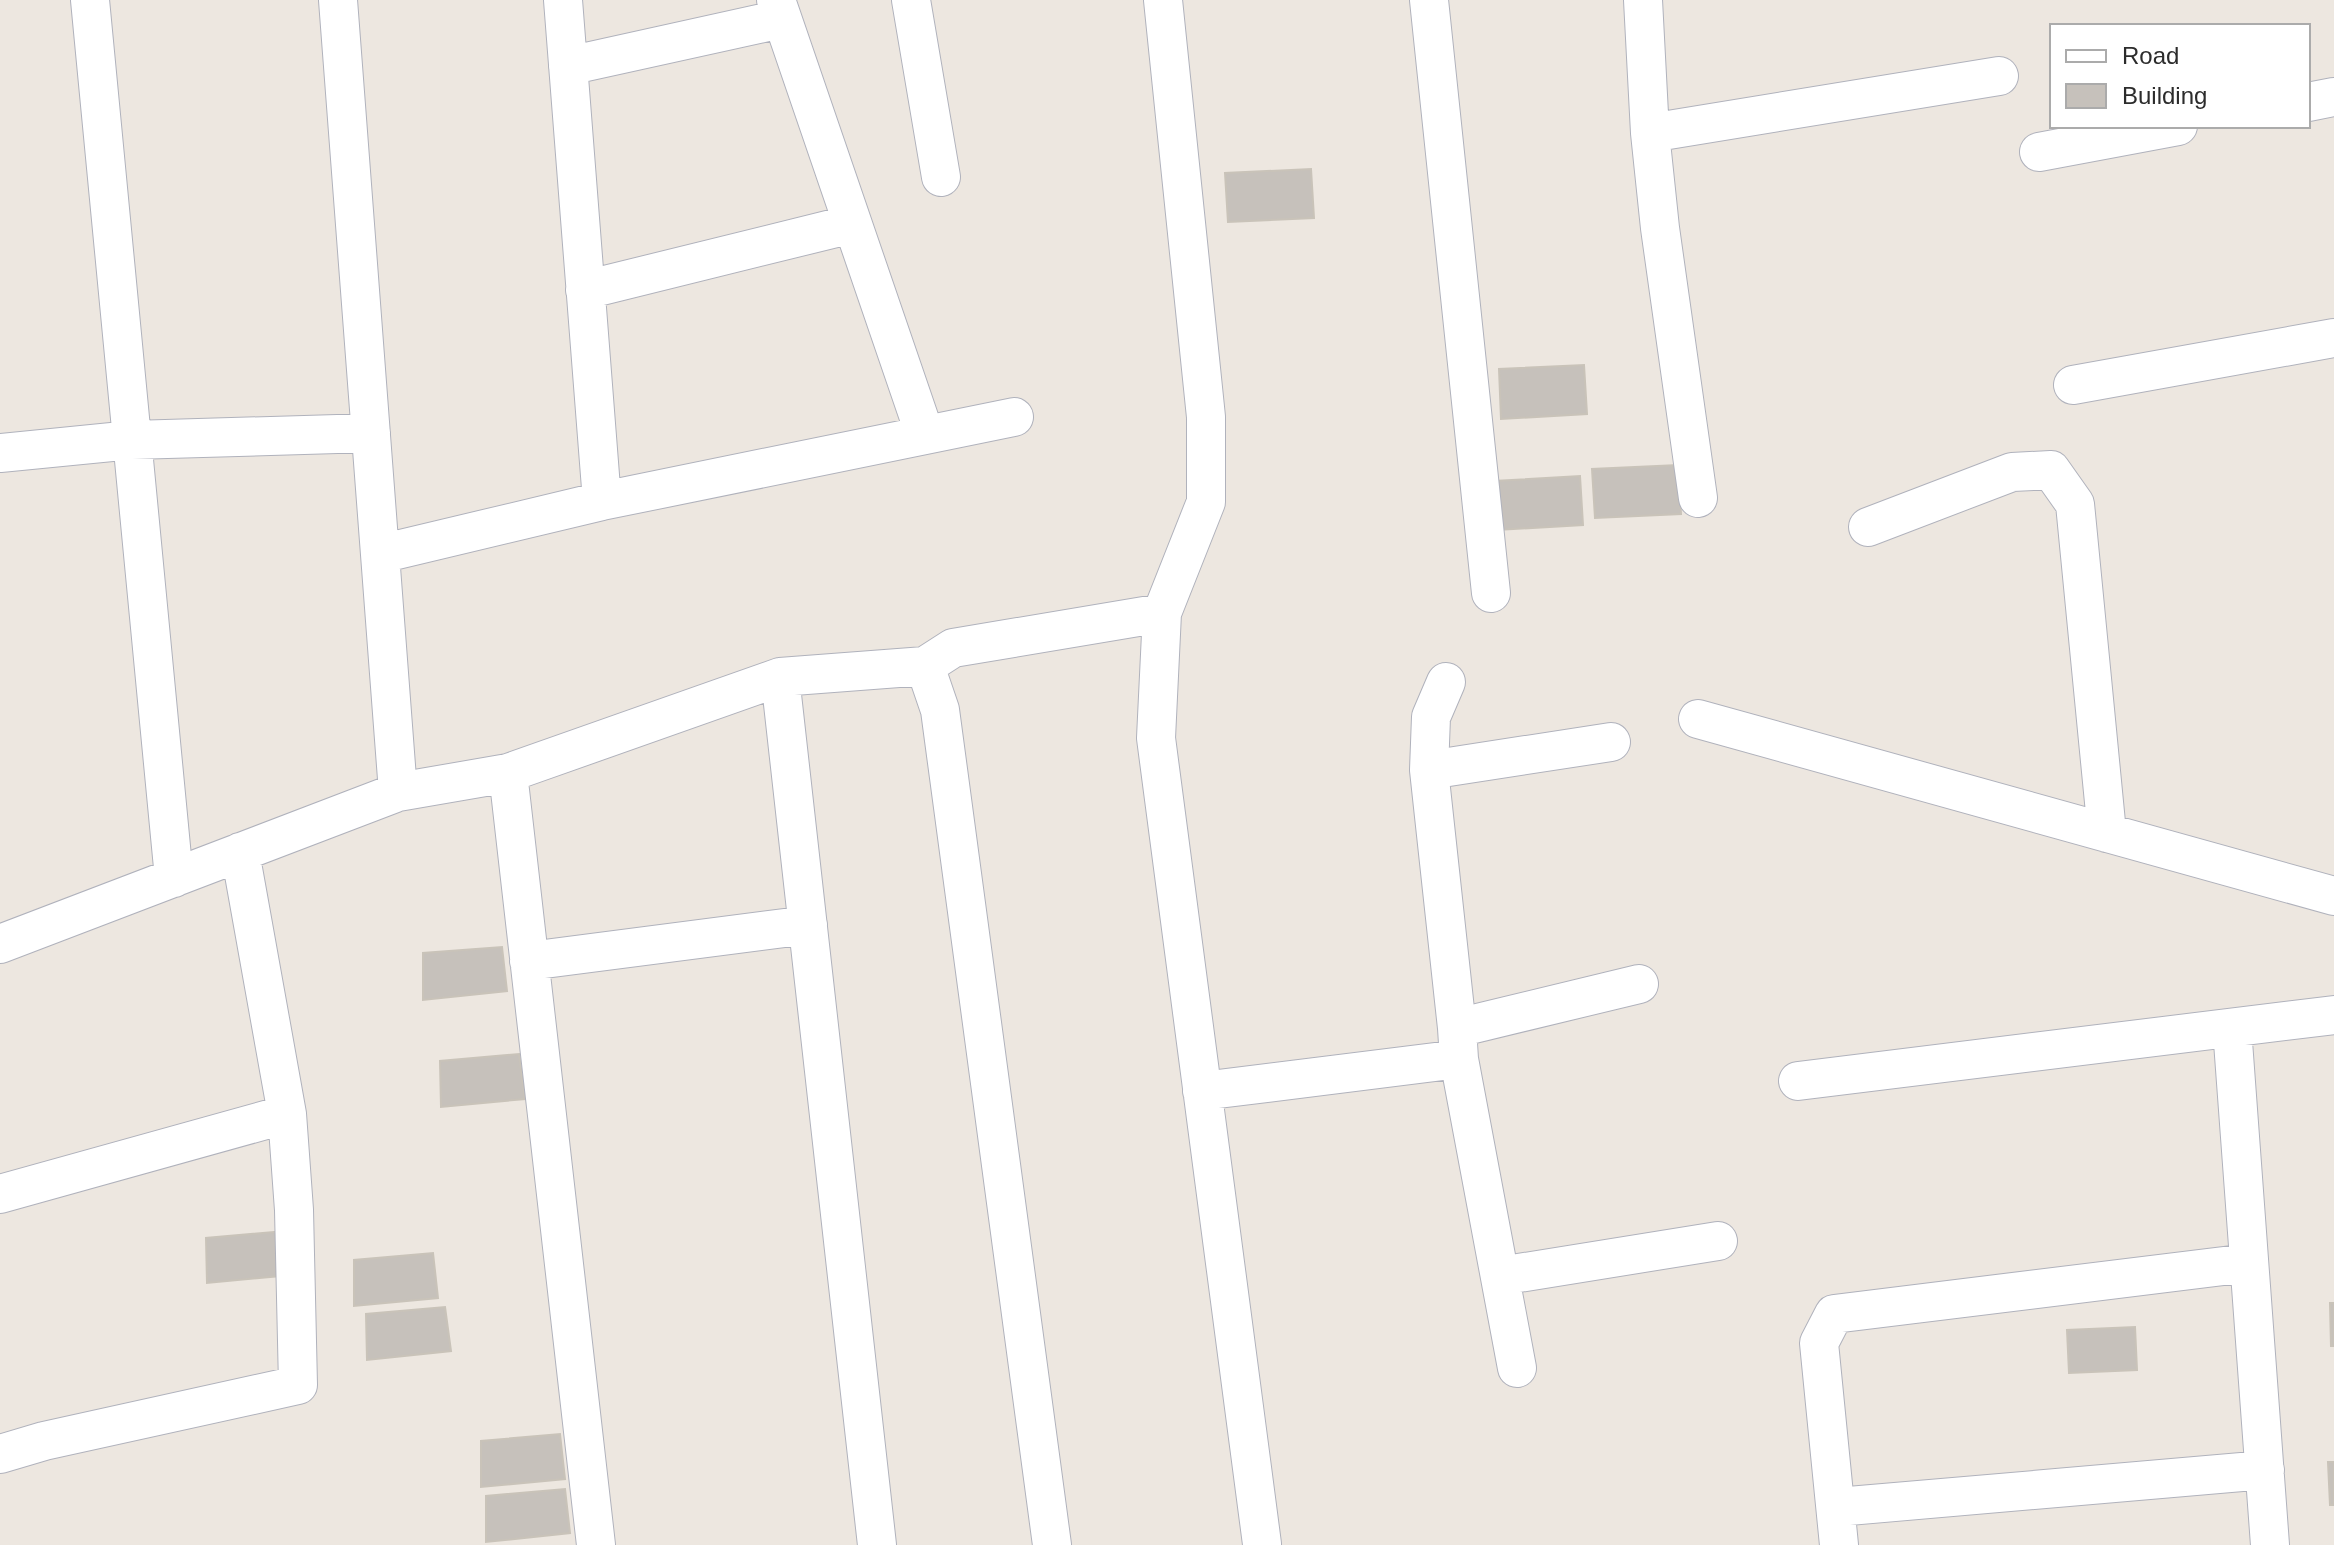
<svg xmlns="http://www.w3.org/2000/svg" width="2334" height="1545" font-family="Arial,sans-serif">
	<style>
		.building { fill: #c6c1bb; stroke: #c9c3b9; stroke-width: 2 }
		.lines { fill: none; stroke-linecap: round; stroke-linejoin: round }
		.street-casing { stroke: #b0b2bc; stroke-width: 40 }
		.street { stroke: #fff; stroke-width: 38 }
	</style>
	<rect width="100%" height="100%" fill="#ede7e0"/>
	<!-- building -->
	<path class="building" d="M1311,169L1314,218L1228,222L1225,173Z
		M1584,365L1587,414L1501,419L1499,369Z
		M1678,465L1681,514L1595,518L1592,469Z
		M1580,476L1583,525L1497,530L1494,481Z
		M502,947L507,991L423,1000V953Z
		M519,1054L525,1099L441,1107L440,1061Z
		M285,1231L291,1275L207,1283L206,1238Z
		M433,1253L438,1298L354,1306V1260Z
		M2330,1303H2334V1346H2331Z
		M445,1307L451,1351L367,1360L366,1314Z
		M2135,1327L2137,1370L2069,1373L2067,1330Z
		M560,1434L565,1479L481,1487V1441Z
		M2328,1462H2334V1505H2330Z
		M565,1489L570,1533L486,1542V1496Z"/>
	<g class="lines">
		<!-- street casing -->
		<g class="street-casing">
			<path id="street" d="M90,0L174,878
				M338,0L398,792
				M563,0L602,501
				M776,0L925,435
				M911,0L941,177
				M1163,0L1206,417V502L1162,613L1156,738L1262,1544
				M1429,0L1491,593
				M1643,0L1650,133L1660,228L1698,498
				M568,66L781,19
				M2308,102L2334,97
				M1650,133L1999,76
				M2039,152L2178,126
				M585,290L852,224
				M2073,385L2334,338
				M0,453L132,440L371,433
				M1868,527L2012,472L2051,470L2075,504L2107,833
				M380,554L602,501L1014,417
				M925,666L940,710L1052,1545
				M780,677L925,666L953,648L1162,613
				M1446,682L1431,717L1429,770L1457,1028L1459,1059
				M1698,719L2334,896
				M1429,770L1611,742
				M0,944L398,792L508,773
				M529,961L808,925
				M1457,1028L1639,984
				M2232,1028L2270,1545
				M1798,1081L2334,1015
				M1202,1091L1459,1059L1517,1368
				M0,1194L287,1114
				M1500,1276L1718,1241
				M0,1454L44,1441L298,1385L294,1210L287,1114L240,852
				M1837,1507L2265,1470
				M596,1545L508,773L780,677L877,1545
				M1839,1545L1819,1343L1834,1314L2248,1263"/>
		</g>
		<!-- street -->
		<use href="#street" class="street"/>
	</g>
	<!-- legend -->
	<rect x="2050" y="24" width="260" height="104" fill="#ffffff" stroke="#ababab" stroke-width="2"/>
	<rect x="2066" y="50" width="40" height="12" fill="#ffffff" stroke="#ababab" stroke-width="2"/>
	<text x="2122" y="64" font-size="24" fill="#2c2c2c">Road</text>
	<rect x="2066" y="84" width="40" height="24" fill="#c6c1bb" stroke="#ababab" stroke-width="2"/>
	<text x="2122" y="104" font-size="24" fill="#2c2c2c">Building</text>
</svg>
